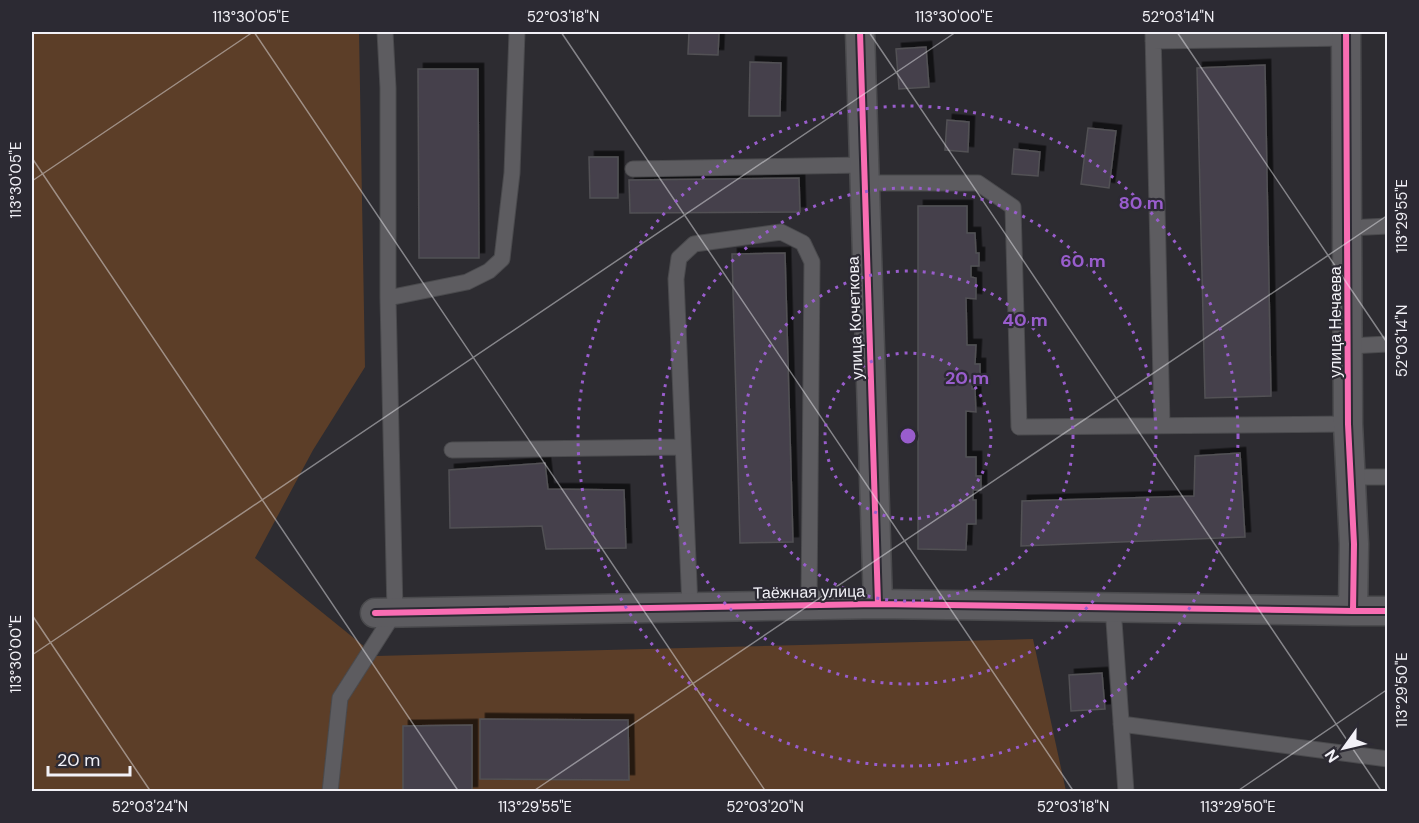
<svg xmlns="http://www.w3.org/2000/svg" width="1419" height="823" font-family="'DM Sans',sans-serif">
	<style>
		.green { fill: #5c3e28; fill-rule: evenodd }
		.building { fill: #44414b; stroke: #525155; stroke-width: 1.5; filter: url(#shadow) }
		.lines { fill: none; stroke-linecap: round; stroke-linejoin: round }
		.service-casing { stroke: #4a4a4d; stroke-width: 17 }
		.minor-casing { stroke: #4a4a4d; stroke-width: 31 }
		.service { stroke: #5d5c60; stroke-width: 15 }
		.minor { stroke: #5d5c60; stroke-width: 28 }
		.cycleway-casing { stroke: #2c2a33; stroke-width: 10 }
		.cycleway { stroke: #f96db3; stroke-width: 6 }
		.ticks { fill: none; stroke: #f2f1f7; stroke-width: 1.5; stroke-opacity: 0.45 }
		.ring { fill: none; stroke: #995dcd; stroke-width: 3; stroke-dasharray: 3 6 }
		.labels { text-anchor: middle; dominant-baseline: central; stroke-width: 4.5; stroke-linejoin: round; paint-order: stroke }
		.street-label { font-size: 16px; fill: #f2f1f7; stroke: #2c2a33 }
		.centre { fill: #995dcd; stroke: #2c2a33; stroke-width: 3 }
		.ring-label { font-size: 18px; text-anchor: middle; font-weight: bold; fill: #995dcd; stroke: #2c2a33; stroke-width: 4.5; stroke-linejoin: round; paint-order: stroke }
		.neatline { fill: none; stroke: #f2f1f7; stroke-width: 2 }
		.ticks-label { font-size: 15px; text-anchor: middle; fill: #f2f1f7 }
	</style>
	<defs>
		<filter id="shadow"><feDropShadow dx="5.5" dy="-5.5" stdDeviation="0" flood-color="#0009"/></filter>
	</defs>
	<rect width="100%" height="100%" fill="#2d2c31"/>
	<!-- green -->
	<path class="green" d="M32,32H359L365,367L313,450L255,558L376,656L1033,639L1066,791H472L471,725L403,726V791H32ZM480,720H628L629,779H480Z"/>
	<!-- building -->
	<path class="building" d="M689,32H719L718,55L688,54Z
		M926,47L929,87L899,89L896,49Z
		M750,62L781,63L780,116H749Z
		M1265,65L1271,396L1205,398L1197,68Z
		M418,69H478L479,258H419Z
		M947,120L969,122L968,152L945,150Z
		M1088,128L1116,131L1109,188L1081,184Z
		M1014,149L1040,152L1038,176L1012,174Z
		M589,157H618V198H590Z
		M799,178L800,212L630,213L629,180Z
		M918,206H967V233H975L976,253H979V266H971V277L976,278V299L966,298L967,345H976L975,364H980V378H972V389H975L976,412L966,411V457H976V476H981V490H973V500H976V524H967L966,550L918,549Z
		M785,253L793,542L740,543L732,254Z
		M1240,453L1245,537L1021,546L1022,501L1194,496L1195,456Z
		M545,463L548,489L624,490L626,548L546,549L542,526L450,528L449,470Z
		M1102,673L1105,709L1071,711L1069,675Z
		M480,719L628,720L629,780L480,779Z
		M472,725V792H403V726Z"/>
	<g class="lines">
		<!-- service casing -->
		<g class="service-casing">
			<path id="service" d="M385,32L388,88V298
				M1153,32L1162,425
				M1153,41L1346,38
				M633,169L864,165
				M865,183H978L1013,207L1019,427L1348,424
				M1348,228L1388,226
				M1349,346L1388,344
				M452,450L682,447
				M1351,477H1388
				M690,607L676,279L679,258L694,244L781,232L803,243L812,262L809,605
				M1113,607L1126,792
				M1121,724L1388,759
				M330,792L340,698L395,612L388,298L467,282L489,271L502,259L512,173L517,32"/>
		</g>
		<!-- minor casing -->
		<g class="minor-casing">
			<path id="minor" d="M860,32L878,604
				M1346,32L1348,424L1354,544L1353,611
				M375,613L878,604L1353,611H1388"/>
		</g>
		<!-- service -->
		<use href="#service" class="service"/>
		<!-- minor -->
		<use href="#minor" class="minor"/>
		<!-- cycleway casing -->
		<g class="cycleway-casing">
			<path id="cycleway" d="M860,32L878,604
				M1346,32L1348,424L1354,544L1353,611
				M375,613L878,604L1353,611H1388"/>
		</g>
		<!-- cycleway -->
		<use href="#cycleway" class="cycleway"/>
	</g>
	<!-- ticks -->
	<path class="ticks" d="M254,32L766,792M561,32L1074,792M869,32L1382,792M1177,32L1388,344M32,158L459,792M32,181L253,32M32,615L151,792M32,655L956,32M532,792L1388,215M1236,792L1388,689"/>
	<!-- distance rings -->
	<g class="ring">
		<circle cx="908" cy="436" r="83"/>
		<circle cx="908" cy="436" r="165"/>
		<circle cx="908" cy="436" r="248"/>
		<circle cx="908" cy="436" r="330"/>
	</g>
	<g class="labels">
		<!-- street labels -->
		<g class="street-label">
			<text transform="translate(855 318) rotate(-92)">улица Кочеткова</text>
			<text transform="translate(1335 322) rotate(-90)">улица Нечаева</text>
			<text transform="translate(809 592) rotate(-1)">Таёжная улица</text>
		</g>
	</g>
	<circle cx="908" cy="436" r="9" class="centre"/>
	<g class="ring-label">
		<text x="1141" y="209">80 m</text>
		<text x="1083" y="267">60 m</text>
		<text x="1025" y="326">40 m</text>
		<text x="967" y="384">20 m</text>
	</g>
	<!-- border -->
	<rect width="1419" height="823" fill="none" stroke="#2c2a33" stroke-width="66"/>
	<!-- north arrow -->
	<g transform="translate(1344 748) rotate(236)" stroke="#2c2a33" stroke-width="4.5" paint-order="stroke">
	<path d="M0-4.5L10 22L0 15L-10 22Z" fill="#f2f1f7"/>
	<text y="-9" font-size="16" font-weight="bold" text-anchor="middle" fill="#f2f1f7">N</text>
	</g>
	<!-- scale -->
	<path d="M48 766v9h82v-9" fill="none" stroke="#f2f1f7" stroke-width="3"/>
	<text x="57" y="766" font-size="18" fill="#f2f1f7" stroke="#2c2a33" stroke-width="4.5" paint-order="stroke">20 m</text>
	<rect x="33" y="33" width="1353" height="757" class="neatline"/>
	<g class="ticks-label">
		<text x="251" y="22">113°30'05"E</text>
		<text x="563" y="22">52°03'18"N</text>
		<text x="954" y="22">113°30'00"E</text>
		<text x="1178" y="22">52°03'14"N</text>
		<text transform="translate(16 180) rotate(-90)" y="5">113°30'05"E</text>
		<text transform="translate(1402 216) rotate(-90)" y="5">113°29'55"E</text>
		<text transform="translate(1402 341) rotate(-90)" y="5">52°03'14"N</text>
		<text transform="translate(16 654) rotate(-90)" y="5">113°30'00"E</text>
		<text transform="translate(1402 690) rotate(-90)" y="5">113°29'50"E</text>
		<text x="150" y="812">52°03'24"N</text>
		<text x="535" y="812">113°29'55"E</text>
		<text x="765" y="812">52°03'20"N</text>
		<text x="1073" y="812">52°03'18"N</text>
		<text x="1238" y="812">113°29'50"E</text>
	</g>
</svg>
